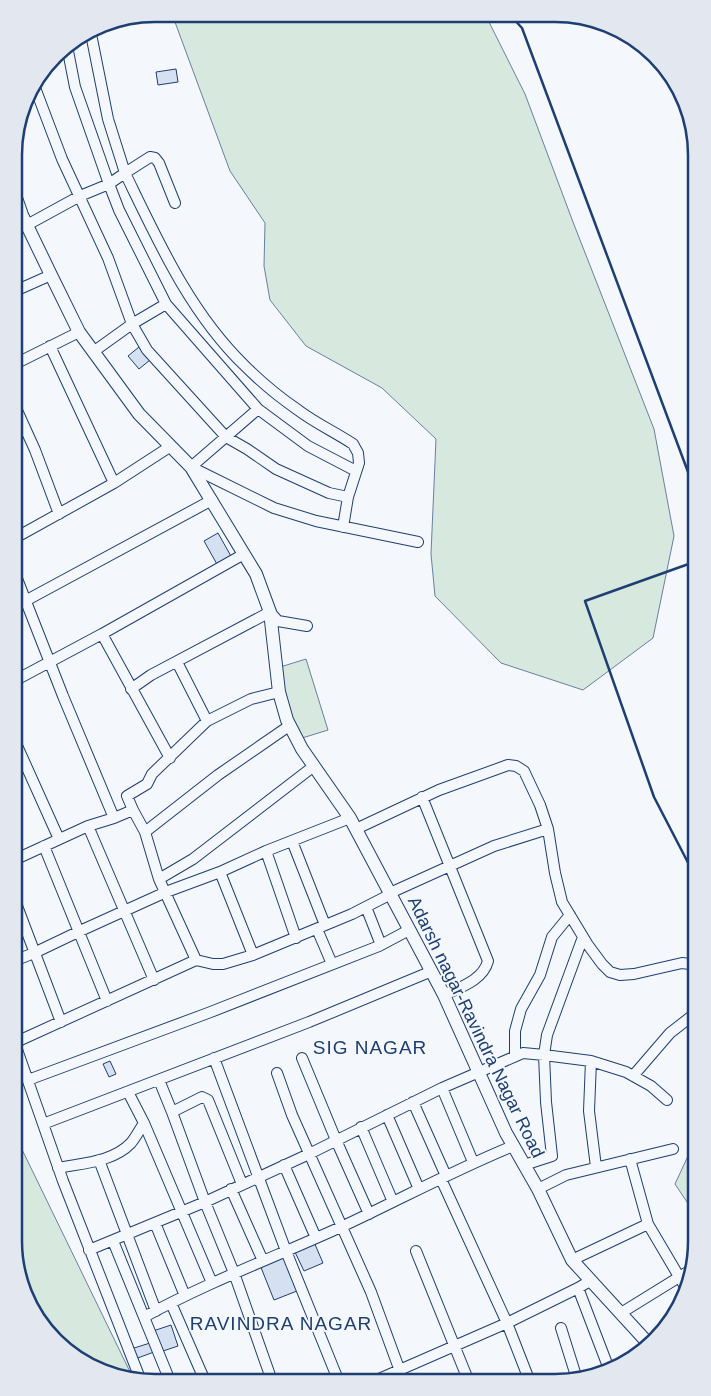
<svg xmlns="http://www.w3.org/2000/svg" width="711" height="1396" font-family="Helvetica,sans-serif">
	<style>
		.green { fill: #d7e8df; stroke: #687fa3 }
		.building { fill: #d5e0f0; stroke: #1d3f73 }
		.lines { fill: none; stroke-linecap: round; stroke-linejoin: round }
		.minor-casing { stroke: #1d3f73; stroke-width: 12 }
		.tertiary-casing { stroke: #1d3f73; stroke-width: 14 }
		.minor { stroke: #f4f7fb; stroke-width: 10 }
		.tertiary { stroke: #f4f7fb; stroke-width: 12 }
		.wall { stroke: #1d3f73; stroke-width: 2.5 }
		.labels { text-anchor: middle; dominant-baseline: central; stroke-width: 4; stroke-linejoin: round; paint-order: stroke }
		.street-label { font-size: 18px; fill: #1d3f73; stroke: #f4f7fb }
		.neighbourhood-label { font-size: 19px; letter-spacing: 1px; fill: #1d3f73; stroke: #f4f7fb }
		.rim { fill: none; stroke: #1d3f73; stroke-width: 2.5 }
	</style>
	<rect width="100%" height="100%" fill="#f4f7fb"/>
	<!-- green -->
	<path class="green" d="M172,14L486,16L525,94L573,222L654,429L674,536L653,638L583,690L501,663L435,596L431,554L436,439L382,388L306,346L270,300L264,266L265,223L230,171Z
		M306,659L328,730L299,739L277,668Z
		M14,1133L134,1380L62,1347L21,1286L14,1240Z
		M697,1144V1217L675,1184L688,1156Z"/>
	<!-- building -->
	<path class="building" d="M176,69L178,82L158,85L156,72Z
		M139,347L150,360L139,369L128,356Z
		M218,533L232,558L218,566L204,541Z
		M110,1061L116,1074L109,1077L103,1064Z
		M314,1242L323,1263L304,1271L294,1250Z
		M283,1256L297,1291L274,1300L260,1265Z
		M171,1325L178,1346L160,1352L153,1331Z
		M150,1343L154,1352L135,1359L131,1349Z"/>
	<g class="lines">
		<!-- minor casing -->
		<g class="minor-casing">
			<path id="minor" d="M92,39L108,119L125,173L150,157L155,158L159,163L175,203
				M67,46L75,87L109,184L119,210L166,304L258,409L308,446L356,471
				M34,85L62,159L108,258L132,324L147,350L226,437L247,449L276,469L329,493L348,497
				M27,225L80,196L109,184L125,173C158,241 190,313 245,366C261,382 279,397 298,410C315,423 335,432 353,444L358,453L359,463L348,497L343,527
				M15,291L51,275
				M50,346L114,483
				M93,352L132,324L166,304
				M15,364L79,332
				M15,406L35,450L59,514
				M258,409L191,467L274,508L316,521L418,542
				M15,538L114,483L171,446
				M14,571L63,696L114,818
				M14,607L212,500
				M102,634L170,758
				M177,662L207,721
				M14,681L102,634L244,554
				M131,689L151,675L270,612L278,621L307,626
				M14,739L59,839
				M422,797L488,961C483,980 461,987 444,995
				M133,810L127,796L147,784L152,774L207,721L251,699L279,692
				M88,826L154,980
				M356,829L439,790L508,765L516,766L524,771L540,805L548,829L555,873L562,902L588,945L602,964L610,972L620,975L634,974L682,963L697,965
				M145,832L218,775L289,726
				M292,841L325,925
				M44,846L107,1001
				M266,851L296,938
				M14,860L88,826L114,818L133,810L145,832L159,879L196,960
				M220,872L253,955
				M159,879L193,859L314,766
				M390,893L494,846L548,829
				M14,898L61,1022
				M366,907L381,945
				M317,929L332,964
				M14,961L34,953L80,931L166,892L220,872L266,851L350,818
				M14,1041L63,1181L141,1381
				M14,1043L196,960L213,964H223L253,955L352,914L391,894
				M515,1056V1031L521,1009L540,975L552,937L570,915
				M214,1058L286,1251L339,1382
				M302,1058L336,1140L369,1214
				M591,1061L589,1111L596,1167
				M277,1073L292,1115L371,1292L404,1382
				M633,1076L670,1033L697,1012
				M28,1080L208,1013L379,946L409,930
				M159,1080L172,1112L205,1202L234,1273L272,1381
				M442,1088L473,1162
				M128,1092L144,1123L212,1283
				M413,1102L446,1176
				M172,1112L202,1097L208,1100L242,1184
				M387,1115L419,1189
				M43,1124L309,1022L432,971
				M361,1127L393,1202
				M630,1159L648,1224L684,1285
				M99,1160L156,1311
				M284,1165L316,1238
				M524,1165L552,1156L546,1102L544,1055L547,1035L583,937
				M58,1168C83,1163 113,1162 131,1143C136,1137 140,1129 144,1123
				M441,1179L507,1323L530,1382
				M231,1189L263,1261
				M538,1189L566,1175L673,1149
				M155,1223L185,1296
				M113,1241L170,1381
				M89,1250L205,1202L309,1154L442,1088L523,1053L544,1055L591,1061L626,1072L651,1086L667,1100
				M416,1251L469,1382
				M572,1260L648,1224
				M578,1288L609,1369
				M171,1303L205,1381
				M621,1313L689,1271
				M144,1317C208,1282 275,1257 341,1227C399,1200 454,1170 513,1146
				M561,1328L577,1379
				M372,1382L507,1323L578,1288L590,1281"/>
		</g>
		<!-- tertiary casing -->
		<g class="tertiary-casing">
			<path id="tertiary" d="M15,195L22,215L51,275L79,332L139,414L191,467L256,574L270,612L279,692L287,720L302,749L350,818L444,995L506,1133L538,1189L572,1260L647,1342"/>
		</g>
		<!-- minor -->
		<use href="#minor" class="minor"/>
		<!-- tertiary -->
		<use href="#tertiary" class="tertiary"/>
		<!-- wall -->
		<path class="wall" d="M511,16L522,28L697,496
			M697,880L654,797L585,601L697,561"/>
	</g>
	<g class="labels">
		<!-- street labels -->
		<g class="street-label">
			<text transform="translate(476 1027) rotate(64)">Adarsh nagar-Ravindra Nagar Road</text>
		</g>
		<!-- neighbourhood labels -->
		<g class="neighbourhood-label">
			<text x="370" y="1047">SIG NAGAR</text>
			<text x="281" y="1323">RAVINDRA NAGAR</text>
		</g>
	</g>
	<!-- crop -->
	<path d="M0 0H711V1396H0ZM155 22H555A133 133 0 0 1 688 155V1241A133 133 0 0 1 555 1374H155A133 133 0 0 1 22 1241V155A133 133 0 0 1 155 22Z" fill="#e3e8f0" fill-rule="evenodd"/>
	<path class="rim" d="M155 22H555A133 133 0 0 1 688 155V1241A133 133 0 0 1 555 1374H155A133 133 0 0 1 22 1241V155A133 133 0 0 1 155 22Z"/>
</svg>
